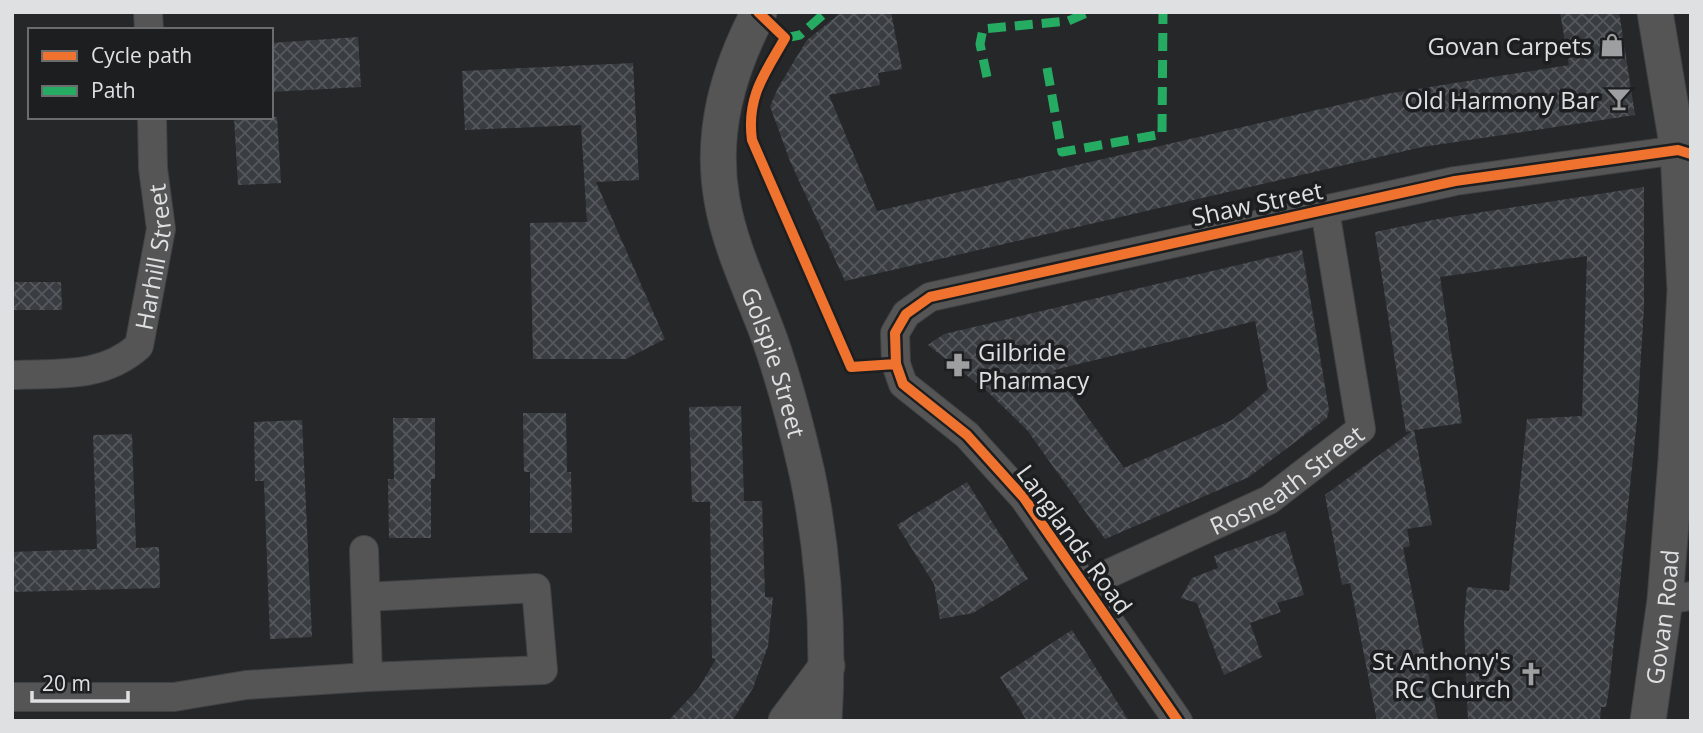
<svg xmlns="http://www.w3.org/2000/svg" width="1703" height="733" font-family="'Open Sans',sans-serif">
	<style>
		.building { fill: url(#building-cross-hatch); fill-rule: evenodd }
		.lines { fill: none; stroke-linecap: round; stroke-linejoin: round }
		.minor-casing { stroke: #414244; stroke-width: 30 }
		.tertiary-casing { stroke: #414244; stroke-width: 37 }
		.minor { stroke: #555556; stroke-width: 28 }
		.tertiary { stroke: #555556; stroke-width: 35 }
		.quiet { stroke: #26ab63; stroke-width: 9; stroke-dasharray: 18 9; stroke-linecap: butt }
		.cycleway-casing { stroke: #1c1e20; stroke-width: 15 }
		.cycleway { stroke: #ef722f; stroke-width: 10 }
		.labels { text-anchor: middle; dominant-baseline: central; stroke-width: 7; stroke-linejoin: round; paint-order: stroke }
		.poi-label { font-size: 24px; fill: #dfe0e2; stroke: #1c1e20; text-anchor: end }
		.street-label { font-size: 24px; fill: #dfe0e2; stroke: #1c1e20 }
	</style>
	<defs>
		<pattern id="building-cross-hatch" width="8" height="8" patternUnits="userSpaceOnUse" patternTransform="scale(1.75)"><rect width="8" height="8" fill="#393d42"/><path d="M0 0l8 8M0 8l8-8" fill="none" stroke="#55595d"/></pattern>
	</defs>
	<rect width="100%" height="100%" fill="#262729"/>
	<!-- building -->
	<path class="building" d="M842,12H891L902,69L878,73L880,85L829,95L877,211L1386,94L1569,65L1560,12H1619L1635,115L1422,147L845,281L790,161L770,106L779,86L807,40Z
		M358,37L361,87L271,92V43Z
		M633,63L639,180L596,182L665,339L626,359H533L530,223L587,222L581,125L465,130L462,71Z
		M234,117H277L281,183L238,185Z
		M1644,187V307L1637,419L1609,689L1606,707H1601L1600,721H1468L1464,622L1467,587L1509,591L1527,419L1582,416L1587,256L1440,277L1462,423L1414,430L1432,525L1407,529L1410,546L1403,548L1438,721H1377L1350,583L1342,585L1325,495L1412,431L1406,432L1375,232L1438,219Z
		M1302,250L1329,410L1327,418L1249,477L1105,539L1027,430L988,392L928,345L944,334ZM1255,321L1268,390L1232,420L1124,468L1054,370Z
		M12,282H61L62,310H12Z
		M741,406L744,501H762L765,597H773L768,646L753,688L732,721H668L698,689L716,659L712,658L710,502H692L689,407Z
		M523,413H566L567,472H571L572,533H530V472H524Z
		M393,418H435V479H431V538H389L388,479H394Z
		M302,420L312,637L270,639L264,481H255L254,422Z
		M132,434L136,548L159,547L160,588L12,592V552L97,549L93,435Z
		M967,482L1028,579L973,613L940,619L934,584L897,525Z
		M1285,531L1304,595L1277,603L1281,612L1250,623L1262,657L1224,675L1197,603L1181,598L1192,578L1218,568L1214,556Z
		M1072,630L1129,721H1027L1000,677Z"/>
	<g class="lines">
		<!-- minor casing -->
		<g class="minor-casing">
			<g id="minor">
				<path d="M148,12L149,30"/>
				<path id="s1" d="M12,375C58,373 102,379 139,346L161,229L153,168L152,117"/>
				<path d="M364,550L368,677L543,670L536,588L366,597"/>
				<path id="s2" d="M1084,585L1269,500L1361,429L1325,210"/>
				<path d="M1665,600L1691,596"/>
				<path d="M12,697H174L246,685L368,677"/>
				<path d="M1178,721L1024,498L967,435L903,384L896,364L895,333L906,314L930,297L1455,181L1678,150L1691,154"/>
			</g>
		</g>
		<!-- tertiary casing -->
		<g class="tertiary-casing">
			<g id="tertiary">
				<path id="s3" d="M759,12C728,71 710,133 722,200C730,248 754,295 770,340C785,383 797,429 807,473C824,554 829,639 824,721"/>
				<path d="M786,721L827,666"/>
				<path id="s4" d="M1648,721L1665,600L1676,460L1685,290L1678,150L1655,12"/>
			</g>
		</g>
		<!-- minor -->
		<use href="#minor" class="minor"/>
		<!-- tertiary -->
		<use href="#tertiary" class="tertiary"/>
		<!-- quiet -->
		<path class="quiet" d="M785,38L800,35L826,12
			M1047,68L1062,152L1162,134L1163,12
			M987,77L980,44L983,29L1068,21L1089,12"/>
		<!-- cycleway casing -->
		<g class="cycleway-casing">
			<path id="cycleway" d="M758,12L785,38C765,73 746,97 752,140L851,367L896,364
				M1178,721L1024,498L967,435L903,384L896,364L895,333L906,314L930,297L1455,181L1678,150L1691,154"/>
		</g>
		<!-- cycleway -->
		<use href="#cycleway" class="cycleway"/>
	</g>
	<!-- icons -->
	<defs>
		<g id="shop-bare" transform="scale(1.89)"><path d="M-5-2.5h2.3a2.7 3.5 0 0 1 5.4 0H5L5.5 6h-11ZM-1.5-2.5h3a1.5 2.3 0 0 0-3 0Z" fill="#9e9fa1" stroke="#1c1e20" stroke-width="2.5" paint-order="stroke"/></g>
		<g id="bar-bare" transform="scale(1.89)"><path d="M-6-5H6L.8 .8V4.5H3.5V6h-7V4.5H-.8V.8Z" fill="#9e9fa1" stroke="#1c1e20" stroke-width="2.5" paint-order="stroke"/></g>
		<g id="pharmacy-bare" transform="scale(1.89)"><path d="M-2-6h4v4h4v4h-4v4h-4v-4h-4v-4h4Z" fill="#9e9fa1" stroke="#1c1e20" stroke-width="2.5" paint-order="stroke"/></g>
		<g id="church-bare" transform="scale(1.89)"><path d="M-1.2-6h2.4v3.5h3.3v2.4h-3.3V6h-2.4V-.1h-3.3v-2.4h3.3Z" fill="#9e9fa1" stroke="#1c1e20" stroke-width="2.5" paint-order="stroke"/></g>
	</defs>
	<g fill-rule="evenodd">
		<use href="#shop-bare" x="1612" y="45"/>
		<use href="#bar-bare" x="1619" y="99"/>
		<use href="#pharmacy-bare" x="958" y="365"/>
		<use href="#church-bare" x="1531" y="674"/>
	</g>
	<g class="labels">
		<!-- poi labels -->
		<g class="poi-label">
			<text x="1592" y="45">Govan Carpets</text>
			<text x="1599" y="99">Old Harmony Bar</text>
			<text x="978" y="351" text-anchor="start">Gilbride<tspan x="978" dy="28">Pharmacy</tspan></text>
			<text x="1511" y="660">St Anthony's<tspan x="1511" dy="28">RC Church</tspan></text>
		</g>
		<!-- street labels -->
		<g class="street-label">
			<text transform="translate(1257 203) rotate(-12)">Shaw Street</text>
			<text stroke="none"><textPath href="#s1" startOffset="224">Harhill Street</textPath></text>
			<text stroke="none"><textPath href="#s3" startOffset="366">Golspie Street</textPath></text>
			<text stroke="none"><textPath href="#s2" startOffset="229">Rosneath Street</textPath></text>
			<text transform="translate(1075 539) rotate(54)">Langlands Road</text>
			<text stroke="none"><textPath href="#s4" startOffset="105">Govan Road</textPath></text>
		</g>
	</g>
	<!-- border -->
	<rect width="1703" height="733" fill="none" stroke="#dfe0e2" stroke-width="28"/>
	<!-- legend -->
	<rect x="28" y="28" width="245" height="91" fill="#1c1e20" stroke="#6a6c6e" stroke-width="2"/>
	<rect x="42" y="51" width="35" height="10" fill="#ef722f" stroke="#6a6c6e" stroke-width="2"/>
	<text x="91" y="63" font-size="21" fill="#dfe0e2">Cycle path</text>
	<rect x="42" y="86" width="35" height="10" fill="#26ab63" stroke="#6a6c6e" stroke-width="2"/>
	<text x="91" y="98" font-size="21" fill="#dfe0e2">Path</text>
	<!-- scale -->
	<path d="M32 691v10h96v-10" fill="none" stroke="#dfe0e2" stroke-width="3.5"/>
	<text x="42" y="691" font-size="21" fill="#dfe0e2" stroke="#1c1e20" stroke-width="5" paint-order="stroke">20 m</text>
</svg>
